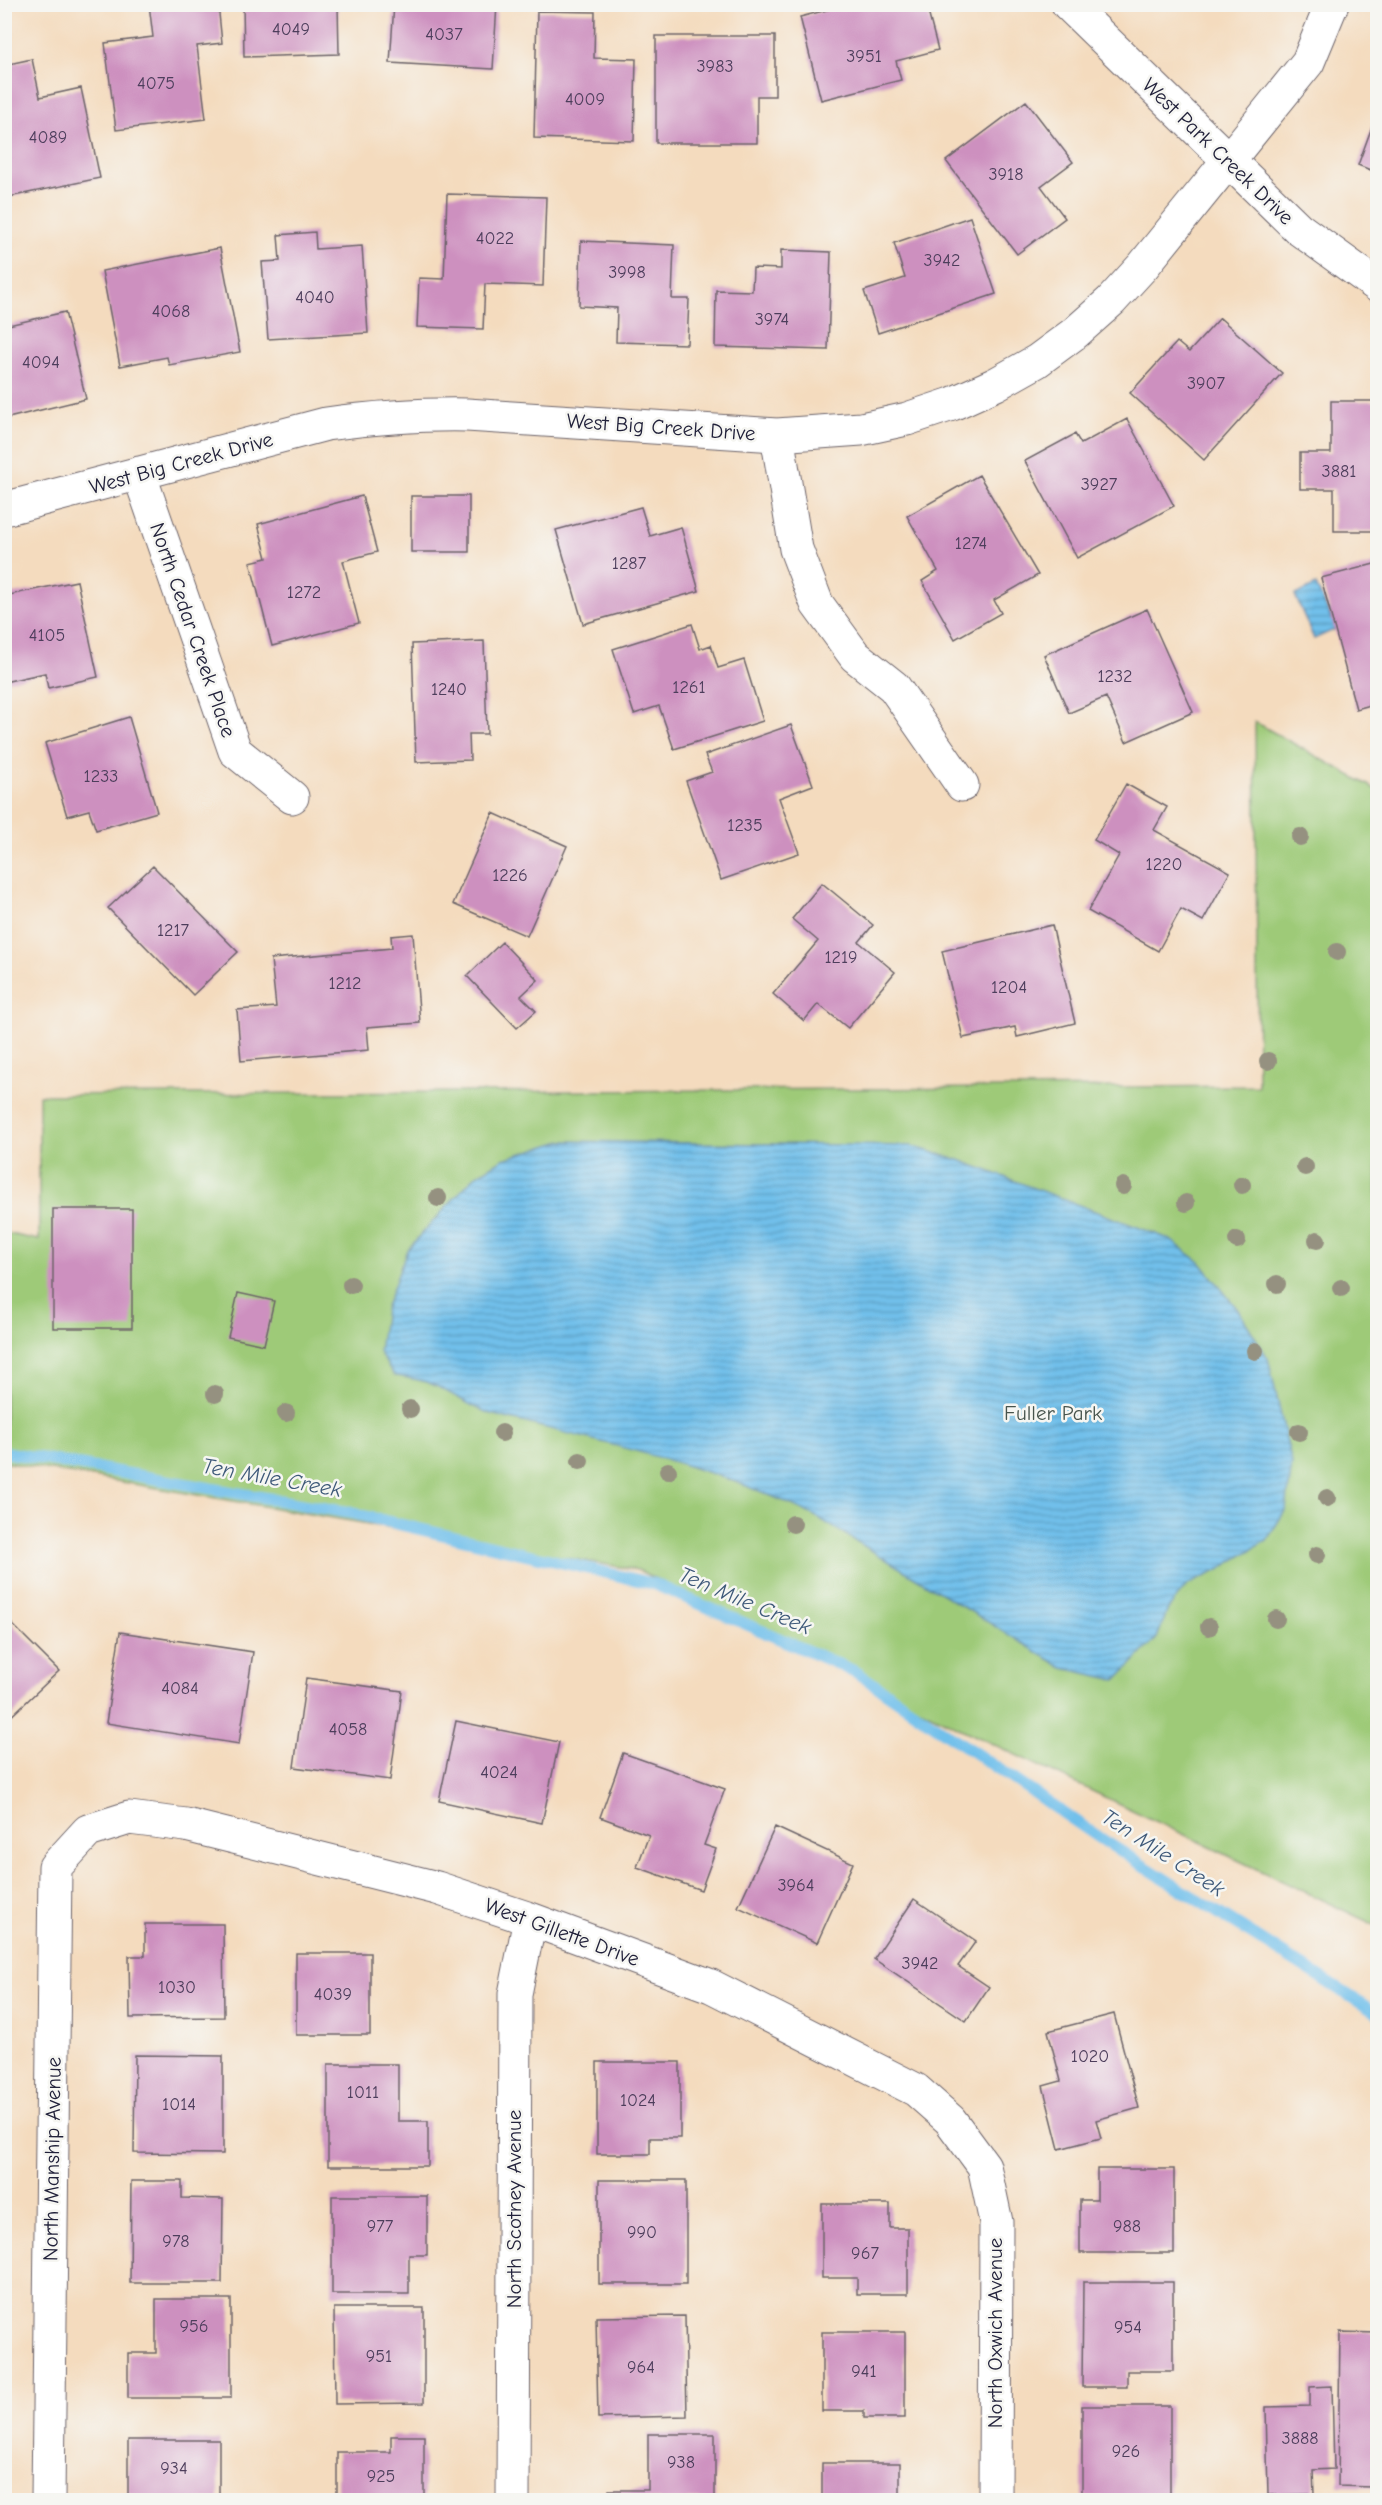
<svg xmlns="http://www.w3.org/2000/svg" width="1382" height="2505" font-family="'Comic Neue',sans-serif">
	<style>
		.green { fill: #9eca78; stroke: #60765a; stroke-width: 1.5 }
		.water { fill: url(#water-rules); stroke: #4a7193; stroke-width: 1.5 }
		.lines { fill: none; stroke-linecap: round; stroke-linejoin: round }
		.stream { stroke: #71c0eb; stroke-width: 12 }
		.building { fill: #cd90bf }
		.minor-casing { stroke: #6c6369; stroke-width: 35 }
		.tertiary-casing { stroke: #6c6369; stroke-width: 35 }
		.minor { stroke: #fff; stroke-width: 33 }
		.tertiary { stroke: #fff; stroke-width: 33 }
		.tree { fill: #959180 }
		.labels { text-anchor: middle; dominant-baseline: central; stroke-width: 5; stroke-linejoin: round; paint-order: stroke }
		.number-label { font-size: 18px; fill: #4d3e5c }
		.street-label { font-size: 21px; fill: #22223b; stroke: #f6f6f2 }
		.park-label { font-size: 21px; fill: #47544d; stroke: #f6f6f2 }
		.water-label { font-size: 22px; font-style: italic; fill: #3e5979; stroke: #f6f6f2 }
	</style>
	<defs>
		<pattern id="water-rules" width="6" height="5" patternUnits="userSpaceOnUse" patternTransform="scale(1.5)"><rect width="6" height="5" fill="#71c0eb"/><path d="M0 2.5h6" fill="none" stroke="#5c9cc0"/></pattern>
	</defs>
	<rect width="100%" height="100%" fill="#f6f6f2"/>
	<filter id="ink" filterUnits="userSpaceOnUse"><feTurbulence type="fractalNoise" baseFrequency=".0167" numOctaves="2"/><feDisplacementMap in="SourceGraphic" scale="12" xChannelSelector="R" yChannelSelector="G"/><feConvolveMatrix kernelMatrix="1 2 1 2 8 2 1 2 1" color-interpolation-filters="sRGB"/></filter>
	<filter id="wash" filterUnits="userSpaceOnUse"><feTurbulence type="fractalNoise" baseFrequency=".008" numOctaves="4" result="noise"/><feDisplacementMap in="SourceGraphic" scale="24" xChannelSelector="R" yChannelSelector="G"/><feGaussianBlur stdDeviation="1.35" result="paint"/><feColorMatrix in="noise" values="0 0 0 0 0 0 0 0 0 0 0 0 0 0 0 0 0 1.4 0 .05"/><feComposite in="paint" operator="in"/></filter>
	<g filter="url(#wash)">
		<rect width="100%" height="100%" fill="#f4dbbe"/>
		<!-- green -->
		<path class="green" d="M1255,722L1377,790V1926L961,1729L638,1570L5,1462L4,1233L39,1240V1095L1258,1086Z"/>
		<!-- water -->
		<path class="water" d="M1316,585L1336,629L1314,639L1295,595Z
			M562,1141L911,1146L959,1160L1169,1239L1200,1262L1239,1311L1268,1358L1292,1464L1286,1509L1267,1540L1217,1571L1187,1585L1168,1609L1157,1638L1116,1680L1063,1668L817,1517C718,1466 602,1443 495,1415C472,1409 452,1392 429,1383C418,1379 405,1378 394,1375L379,1352L385,1310L407,1250L475,1176L503,1159Z"/>
		<g class="lines">
			<!-- stream -->
			<path class="stream" d="M4,1452L351,1513L654,1584L856,1672L1103,1840L1378,2014"/>
		</g>
		<g id="blocks">
			<!-- building -->
			<path class="building" d="M149,4H218L222,43L197,46L206,119L116,130L105,43L153,37Z
				M243,4H338L339,54L244,57Z
				M394,4H497L493,69L390,63Z
				M850,4H926L938,50L896,61L901,80L821,100L800,17Z
				M537,11L595,12L594,58L636,59L634,141L534,138Z
				M656,36H775V96H757V143H656Z
				M32,59L40,97L81,88L100,178L4,198V65Z
				M1026,101L1073,162L1041,186L1065,218L1017,254L946,161Z
				M1377,113H1378V173L1358,165Z
				M447,194L546,197L543,286L485,284L483,329L417,327L419,278L444,279Z
				M970,217L996,294L878,333L864,291L905,278L894,243Z
				M315,232L316,249L362,246L368,333L268,339L262,262L280,261L278,235Z
				M581,241L674,245L672,299H689L687,344L616,342L617,308L579,306Z
				M220,248L240,352L169,365L167,357L120,366L102,271Z
				M781,250L831,252L828,350L715,347L716,290L752,291L753,268L781,269Z
				M65,312L86,399L8,418L4,404V326Z
				M1220,318L1282,373L1204,460L1130,393L1177,342L1189,352Z
				M1331,401H1378V531H1334V489H1300V453H1331Z
				M1127,419L1174,506L1077,558L1025,461L1075,434L1081,444Z
				M979,475L1038,575L994,600L1001,613L955,639L922,581L938,571L907,516Z
				M362,496L377,552L343,561L359,623L272,646L250,562L267,558L258,524Z
				M411,496H469V552H411Z
				M641,507L650,536L681,527L699,591L583,624L556,530Z
				M1378,563V703L1356,709L1321,578Z
				M77,581L98,677L48,688L45,673L4,682V596Z
				M1147,609L1193,712L1126,742L1106,697L1069,713L1044,655Z
				M692,624L700,649L711,645L718,668L744,660L763,721L674,749L659,706L634,714L613,649Z
				M484,641L487,734H469L470,760L416,762L412,644Z
				M129,717L157,812L96,830L89,810L67,816L45,743Z
				M791,725L813,785L779,798L799,853L721,880L686,781L712,772L705,755Z
				M1126,784L1167,807L1154,830L1230,872L1203,921L1181,909L1158,951L1088,911L1119,855L1094,840Z
				M493,813L567,846L527,936L453,904Z
				M153,866L238,952L193,995L108,908Z
				M822,883L873,925L859,942L895,972L848,1028L818,1004L804,1021L773,994L818,941L792,919Z
				M1052,925L1075,1023L1017,1037L1015,1027L963,1038L942,951Z
				M413,934L420,1023L367,1027L369,1050L241,1061L237,1010L276,1007L271,959L392,948L391,936Z
				M502,942L538,980L521,996L536,1011L517,1028L467,976Z
				M53,1209H132V1328H53Z
				M238,1293L274,1301L264,1345L228,1337Z
				M4,1616L59,1671L4,1723Z
				M120,1632L253,1652L239,1744L106,1723Z
				M306,1678L402,1691L390,1780L294,1767Z
				M456,1721L559,1742L542,1823L439,1801Z
				M623,1753L725,1789L704,1845L716,1849L701,1890L637,1867L649,1835L600,1817Z
				M775,1827L853,1863L817,1943L738,1907Z
				M914,1899L976,1941L958,1966L989,1987L966,2021L874,1959Z
				M145,1924H223L224,2017L130,2018L129,1956H145Z
				M296,1953H370V2035H296Z
				M1114,2014L1139,2108L1096,2120L1101,2138L1059,2149L1043,2086L1061,2081L1048,2031Z
				M135,2055L223,2056V2154L134,2153Z
				M597,2062H680V2138H650V2154H597Z
				M328,2064H398V2121H428V2166H328Z
				M1097,2169H1174V2253H1080V2200H1097Z
				M599,2180H686V2284H599Z
				M131,2181H182V2198L223,2199L222,2283H130Z
				M332,2196H427V2255H409V2294H332Z
				M822,2204H890V2228H908V2294H857V2278H822Z
				M1083,2282H1173V2371H1127V2387H1082Z
				M156,2299H231V2398H128V2353H156Z
				M334,2308H424V2403L335,2404Z
				M685,2316L687,2416L598,2418L596,2317Z
				M822,2332H905V2418H864V2411H822Z
				M1340,2332L1378,2333V2477H1373V2487L1338,2486Z
				M1332,2386L1334,2469L1313,2470L1314,2494L1268,2495L1266,2407L1310,2406V2387Z
				M1082,2406H1170V2497H1082Z
				M648,2434H715V2500H609V2490H648Z
				M391,2436H424V2500H337V2452H391Z
				M128,2440H219V2500H137V2495H128Z
				M822,2463H900V2500H822Z"/>
		</g>
	</g>
	<g filter="url(#ink)">
		<use href="#blocks" fill-opacity="0" stroke="#6c6369" stroke-width="1.5"/>
		<g class="lines">
			<!-- minor casing -->
			<g class="minor-casing">
				<path id="minor" d="M777,435L796,549L817,604L855,656L894,687L962,785
					M139,473L235,751L292,797
					M4,509L326,424C373,418 419,414 467,415L777,435L861,429L907,419L952,404L996,384L1037,361L1075,333L1111,301L1143,266L1308,62L1332,4
					M48,2500L55,1867L88,1831L129,1818L186,1825L437,1888L530,1919L711,1986L916,2090L950,2120L984,2166L996,2222L995,2500
					M513,2500L515,1994L530,1919"/>
			</g>
			<!-- tertiary casing -->
			<g class="tertiary-casing">
				<path id="tertiary" d="M1068,4L1299,229L1378,286"/>
			</g>
			<!-- minor -->
			<use href="#minor" class="minor"/>
			<!-- tertiary -->
			<use href="#tertiary" class="tertiary"/>
		</g>
		<!-- trees -->
		<g class="tree">
			<circle cx="1300" cy="837" r="9"/>
			<circle cx="1337" cy="952" r="9"/>
			<circle cx="1268" cy="1061" r="9"/>
			<circle cx="1305" cy="1167" r="9"/>
			<circle cx="1242" cy="1185" r="9"/>
			<circle cx="1123" cy="1186" r="9"/>
			<circle cx="438" cy="1198" r="9"/>
			<circle cx="1186" cy="1203" r="9"/>
			<circle cx="1237" cy="1240" r="9"/>
			<circle cx="1317" cy="1240" r="9"/>
			<circle cx="1277" cy="1284" r="9"/>
			<circle cx="351" cy="1285" r="9"/>
			<circle cx="1341" cy="1288" r="9"/>
			<circle cx="1255" cy="1351" r="9"/>
			<circle cx="215" cy="1394" r="9"/>
			<circle cx="410" cy="1409" r="9"/>
			<circle cx="286" cy="1413" r="9"/>
			<circle cx="1299" cy="1432" r="9"/>
			<circle cx="502" cy="1433" r="9"/>
			<circle cx="580" cy="1461" r="9"/>
			<circle cx="668" cy="1471" r="9"/>
			<circle cx="1327" cy="1498" r="9"/>
			<circle cx="793" cy="1524" r="9"/>
			<circle cx="1317" cy="1555" r="9"/>
			<circle cx="1276" cy="1619" r="9"/>
			<circle cx="1209" cy="1627" r="9"/>
		</g>
	</g>
	<g class="labels">
		<!-- number labels -->
		<g class="number-label">
			<text x="291" y="29">4049</text>
			<text x="444" y="34">4037</text>
			<text x="864" y="56">3951</text>
			<text x="715" y="66">3983</text>
			<text x="156" y="83">4075</text>
			<text x="585" y="99">4009</text>
			<text x="48" y="137">4089</text>
			<text x="1006" y="174">3918</text>
			<text x="495" y="238">4022</text>
			<text x="942" y="260">3942</text>
			<text x="627" y="272">3998</text>
			<text x="315" y="297">4040</text>
			<text x="171" y="311">4068</text>
			<text x="772" y="319">3974</text>
			<text x="41" y="362">4094</text>
			<text x="1206" y="383">3907</text>
			<text x="1339" y="471">3881</text>
			<text x="1099" y="484">3927</text>
			<text x="971" y="543">1274</text>
			<text x="629" y="563">1287</text>
			<text x="304" y="592">1272</text>
			<text x="47" y="635">4105</text>
			<text x="1115" y="676">1232</text>
			<text x="689" y="687">1261</text>
			<text x="449" y="689">1240</text>
			<text x="101" y="776">1233</text>
			<text x="745" y="825">1235</text>
			<text x="1164" y="864">1220</text>
			<text x="510" y="875">1226</text>
			<text x="173" y="930">1217</text>
			<text x="841" y="957">1219</text>
			<text x="345" y="983">1212</text>
			<text x="1009" y="987">1204</text>
			<text x="180" y="1688">4084</text>
			<text x="348" y="1729">4058</text>
			<text x="499" y="1772">4024</text>
			<text x="796" y="1885">3964</text>
			<text x="920" y="1963">3942</text>
			<text x="177" y="1987">1030</text>
			<text x="333" y="1994">4039</text>
			<text x="1090" y="2056">1020</text>
			<text x="363" y="2092">1011</text>
			<text x="638" y="2100">1024</text>
			<text x="179" y="2104">1014</text>
			<text x="380" y="2226">977</text>
			<text x="1127" y="2226">988</text>
			<text x="642" y="2232">990</text>
			<text x="176" y="2241">978</text>
			<text x="865" y="2253">967</text>
			<text x="194" y="2326">956</text>
			<text x="1128" y="2327">954</text>
			<text x="379" y="2356">951</text>
			<text x="641" y="2367">964</text>
			<text x="864" y="2371">941</text>
			<text x="1300" y="2438">3888</text>
			<text x="1126" y="2451">926</text>
			<text x="681" y="2462">938</text>
			<text x="174" y="2468">934</text>
			<text x="381" y="2476">925</text>
		</g>
		<!-- street labels -->
		<g class="street-label">
			<text transform="translate(1218 151) rotate(44)">West Park Creek Drive</text>
			<text transform="translate(661 427) rotate(4)">West Big Creek Drive</text>
			<text transform="translate(181 463) rotate(-15)">West Big Creek Drive</text>
			<text transform="translate(193 630) rotate(71)">North Cedar Creek Place</text>
			<text transform="translate(562 1932) rotate(20)">West Gillette Drive</text>
			<text transform="translate(52 2159) rotate(-89)">North Manship Avenue</text>
			<text transform="translate(514 2209) rotate(-90)">North Scotney Avenue</text>
			<text transform="translate(995 2333) rotate(-90)">North Oxwich Avenue</text>
		</g>
		<!-- park labels -->
		<g class="park-label">
			<text x="1053" y="1413">Fuller Park</text>
		</g>
		<!-- water labels -->
		<g class="water-label">
			<text transform="translate(272 1478) rotate(10)">Ten Mile Creek</text>
			<text transform="translate(745 1601) rotate(23)">Ten Mile Creek</text>
			<text transform="translate(1163 1853) rotate(33)">Ten Mile Creek</text>
		</g>
	</g>
	<!-- margin -->
	<rect width="1382" height="2505" fill="none" stroke="#f6f6f2" stroke-width="24"/>
</svg>
